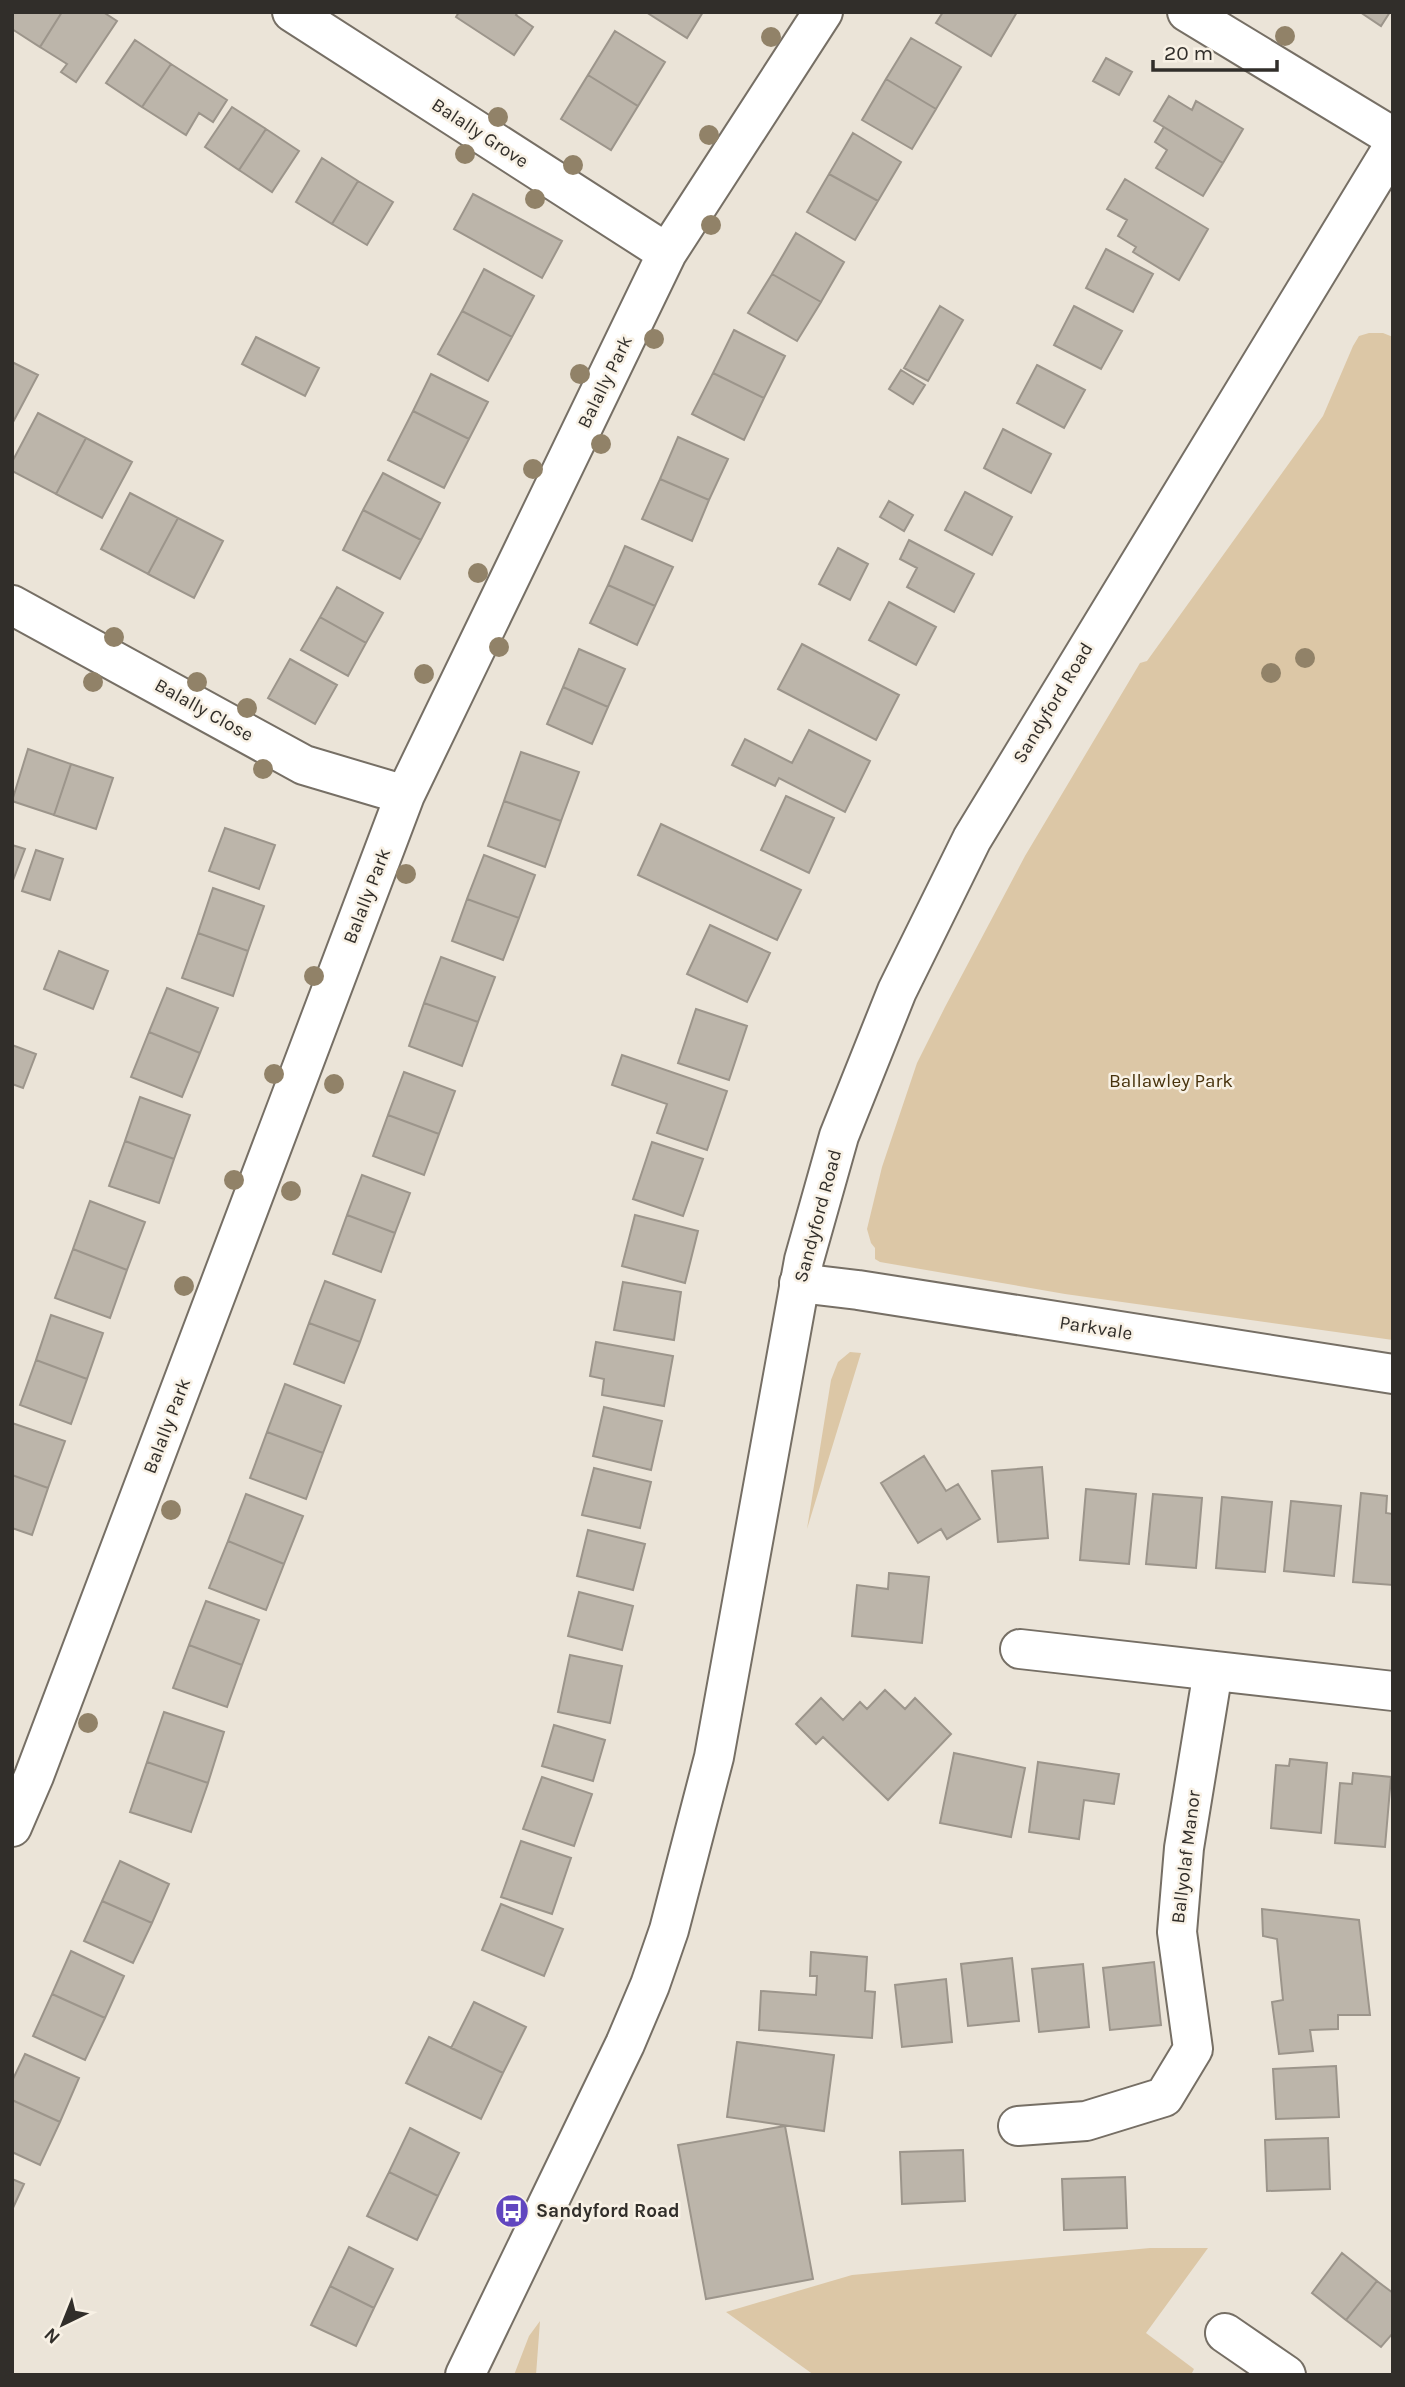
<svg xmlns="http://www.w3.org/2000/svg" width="1405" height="2387" font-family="Karla,sans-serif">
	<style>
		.green { fill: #dcc7a6 }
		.building { fill: #bcb5aa; stroke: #9c958b; stroke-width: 2 }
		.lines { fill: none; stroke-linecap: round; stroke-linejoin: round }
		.street-casing { stroke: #766f65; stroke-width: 42 }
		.secondary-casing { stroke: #766f65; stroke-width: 42 }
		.street { stroke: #fff; stroke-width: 38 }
		.secondary { stroke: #fff; stroke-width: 38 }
		.tree { fill: #918268 }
		.labels { text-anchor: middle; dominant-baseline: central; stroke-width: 5; stroke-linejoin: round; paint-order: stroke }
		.street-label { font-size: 19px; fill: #312e2a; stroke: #f8f1e5 }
		.park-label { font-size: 19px; fill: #47320c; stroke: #f8f1e5 }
		.poi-label { font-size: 19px; font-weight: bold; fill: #312e2a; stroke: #f8f1e5; text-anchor: start }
	</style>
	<rect width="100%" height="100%" fill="#ebe4d8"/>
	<!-- green -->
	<path class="green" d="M1369,333H1383L1393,337V1340L1065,1294L880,1262L875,1259V1248L871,1243L867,1229L882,1167L917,1063L945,1007L1025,856L1140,663L1147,661L1323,416L1353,346L1359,336Z
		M850,1352L861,1353L807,1529L831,1380L838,1362Z
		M1150,2248H1208L1146,2333L1194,2369L1191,2375H814L726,2312L852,2275Z
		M540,2321L536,2375H514L529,2336Z"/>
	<!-- building -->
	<path class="building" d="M12,12H62L40,47L12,29Z
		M62,12H103L117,21L76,82L61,72L67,64L40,47Z
		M459,12H518L516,15L533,27L514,55L456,17Z
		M646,12H703L687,38Z
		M943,12H1017L991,56L936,23Z
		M1360,12H1390L1381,26Z
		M615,31L665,62L638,106L588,75Z
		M911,38L961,67L936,109L886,79Z
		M135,40L171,64L142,107L106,83Z
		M1106,58L1132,72L1119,95L1093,81Z
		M171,64L227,100L213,122L199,113L186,135L142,107Z
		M588,75L638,106L611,150L561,119Z
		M886,79L936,109L912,149L862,120Z
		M1169,96L1192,110L1196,101L1243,129L1223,163L1154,121Z
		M232,107L266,129L239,170L205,147Z
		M1164,127L1223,163L1203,196L1156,168L1167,150L1155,142Z
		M266,129L299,151L272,192L239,170Z
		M853,133L901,162L878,201L829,174Z
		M322,158L358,181L332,224L296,202Z
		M829,174L878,201L855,240L807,212Z
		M1125,179L1208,229L1179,280L1133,252L1136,247L1118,236L1127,220L1107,209Z
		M358,181L393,202L367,245L332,224Z
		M473,194L562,241L542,278L454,229Z
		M796,233L844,262L821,302L772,274Z
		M1106,249L1153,274L1133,312L1086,288Z
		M484,269L534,296L512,337L462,311Z
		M772,274L821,302L797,341L748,313Z
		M940,306L963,320L928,381L904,368Z
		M1074,306L1122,331L1101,369L1054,345Z
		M462,311L512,337L488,381L438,354Z
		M734,330L785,356L764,398L713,373Z
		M256,337L319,368L305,396L242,364Z
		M12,362L38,375L12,424Z
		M1037,365L1085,390L1064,428L1017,403Z
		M901,370L925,385L913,404L889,389Z
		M713,373L764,398L744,440L692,414Z
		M431,374L488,402L469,439L413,411Z
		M413,411L469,439L444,488L388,460Z
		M38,413L86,438L56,494L12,471V462Z
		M1003,429L1051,454L1031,493L984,468Z
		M678,437L728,459L709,500L660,479Z
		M86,438L132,462L102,518L56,494Z
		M383,473L440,503L421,540L363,510Z
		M660,479L709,500L692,541L642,519Z
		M965,492L1012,517L992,555L945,530Z
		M130,493L178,518L148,574L101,549Z
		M889,501L913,515L904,531L880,517Z
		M363,510L421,540L400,579L343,550Z
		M178,518L223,541L194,598L148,574Z
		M909,540L974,574L954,612L907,587L917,568L900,559Z
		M625,546L673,567L655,606L608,585Z
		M838,548L868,564L850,600L819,584Z
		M608,585L655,606L637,645L590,623Z
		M337,587L383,613L366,643L320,617Z
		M889,602L936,627L916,665L869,640Z
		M320,617L366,643L348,676L301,650Z
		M802,644L899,695L876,740L778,689Z
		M579,649L625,669L608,707L563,687Z
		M290,659L337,685L315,724L268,698Z
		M563,687L608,707L592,744L547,724Z
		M809,730L870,761L845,812L779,778L775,786L732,765L745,739L792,763Z
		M28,749L71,764L54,815L12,801Z
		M521,752L579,772L561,821L504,801Z
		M71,764L113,778L96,829L54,815Z
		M786,796L834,818L809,873L761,850Z
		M504,801L561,821L545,867L488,846Z
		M661,824L801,890L777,940L638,875Z
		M225,828L275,845L259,889L209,871Z
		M12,845L25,849L12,883Z
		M36,850L63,859L50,900L22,891Z
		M484,855L535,875L519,918L467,899Z
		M213,888L264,906L248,951L198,933Z
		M467,899L519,918L503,960L452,941Z
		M710,925L770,953L747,1002L687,974Z
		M198,933L248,951L233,996L182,978Z
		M59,951L108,971L93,1009L44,989Z
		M441,957L495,977L478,1022L424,1003Z
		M167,988L218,1008L200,1053L149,1032Z
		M424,1003L478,1022L462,1066L409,1046Z
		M696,1009L747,1026L729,1080L678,1063Z
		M149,1032L200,1053L182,1097L131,1077Z
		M12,1045L36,1054L23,1088L12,1084Z
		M622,1055L727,1091L707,1150L657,1133L667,1104L612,1085Z
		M404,1072L455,1091L439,1134L388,1115Z
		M140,1097L190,1115L174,1159L125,1141Z
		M388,1115L439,1134L424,1175L373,1156Z
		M125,1141L174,1159L159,1203L109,1186Z
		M652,1142L703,1159L683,1216L633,1199Z
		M362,1175L410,1193L395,1233L347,1215Z
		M90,1201L145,1222L127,1270L73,1249Z
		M347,1215L395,1233L381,1272L333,1254Z
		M635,1215L698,1231L685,1283L622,1266Z
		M73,1249L127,1270L110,1318L55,1298Z
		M325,1281L375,1300L360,1342L309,1323Z
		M623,1282L681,1292L674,1340L614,1330Z
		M51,1315L103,1333L87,1379L36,1360Z
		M309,1323L360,1342L344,1383L294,1364Z
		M596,1342L673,1356L664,1406L602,1395L604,1379L590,1376Z
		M36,1360L87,1379L71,1424L20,1405Z
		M285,1384L341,1406L323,1453L267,1432Z
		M604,1407L662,1421L651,1470L593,1456Z
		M12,1423L65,1441L48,1488L12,1475Z
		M267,1432L323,1453L306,1499L250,1478Z
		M924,1456L946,1491L958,1484L980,1519L947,1539L941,1529L918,1543L881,1483Z
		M1042,1467L1048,1538L998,1542L992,1471Z
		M594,1468L651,1482L640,1528L582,1515Z
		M12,1475L48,1488L32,1535L12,1528Z
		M1086,1489L1136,1494L1129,1564L1080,1560Z
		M1361,1493L1387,1496L1386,1513L1393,1514V1585L1353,1582Z
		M246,1494L303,1516L284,1564L228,1541Z
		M1153,1494L1202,1498L1196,1568L1146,1564Z
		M1222,1497L1272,1502L1265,1572L1216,1568Z
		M1291,1501L1341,1506L1334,1576L1284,1571Z
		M588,1530L645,1544L633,1590L577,1576Z
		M228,1541L284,1564L266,1610L209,1588Z
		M889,1573L929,1577L922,1643L852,1636L857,1585L888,1589Z
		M579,1592L633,1606L622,1650L568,1636Z
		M206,1601L259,1620L242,1665L189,1645Z
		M189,1645L242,1665L227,1707L173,1688Z
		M570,1655L622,1666L610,1723L558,1712Z
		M885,1690L905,1709L915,1698L951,1734L888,1800L823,1737L816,1744L796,1724L821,1698L843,1720L860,1702L867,1709Z
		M164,1712L224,1732L208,1783L147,1762Z
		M554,1725L605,1740L593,1781L542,1766Z
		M954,1753L1025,1768L1011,1837L940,1823Z
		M1290,1759L1327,1763L1321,1833L1271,1828L1276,1765L1289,1766Z
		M147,1762L208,1783L191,1832L130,1812Z
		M1038,1762L1119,1774L1114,1804L1084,1800L1079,1839L1029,1832Z
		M1353,1773L1391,1777L1385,1847L1335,1843L1340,1783L1352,1784Z
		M542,1777L592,1794L574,1846L523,1829Z
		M521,1841L571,1858L552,1914L501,1897Z
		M120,1861L169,1884L152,1923L102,1901Z
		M102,1901L152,1923L133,1963L84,1941Z
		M501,1904L563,1929L544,1976L482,1950Z
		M1262,1909L1359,1920L1370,2015H1338V2029L1310,2030L1313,2051L1279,2054L1272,2002L1283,2000L1277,1939L1263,1936Z
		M71,1951L124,1976L105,2018L52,1994Z
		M811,1952L867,1957L865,1991L875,1992L872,2038L759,2030L761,1991L816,1995L817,1976H810Z
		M1012,1958L1019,2021L968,2026L961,1964Z
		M1154,1962L1161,2025L1110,2030L1103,1968Z
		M1083,1964L1089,2027L1039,2032L1032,1969Z
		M946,1979L952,2042L902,2047L895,1985Z
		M52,1994L105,2018L85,2060L33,2036Z
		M474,2002L526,2027L503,2073L451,2048Z
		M429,2037L503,2073L481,2119L406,2083Z
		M737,2042L834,2055L824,2131L727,2117Z
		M25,2054L79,2078L60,2122L12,2100V2081Z
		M1336,2066L1339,2117L1276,2119L1273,2069Z
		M12,2100L60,2122L40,2165L12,2152Z
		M785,2126L813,2279L706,2299L678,2145Z
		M410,2128L459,2153L438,2196L389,2172Z
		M1328,2138L1330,2189L1267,2191L1265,2140Z
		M963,2150L965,2201L902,2204L900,2152Z
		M389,2172L438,2196L417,2240L367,2216Z
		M1125,2177L1127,2228L1064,2230L1062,2179Z
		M12,2179L24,2184L12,2210Z
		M349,2247L393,2269L374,2308L330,2286Z
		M1342,2253L1377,2281L1346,2320L1312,2293Z
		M1377,2281L1393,2293V2333L1381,2347L1346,2320Z
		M330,2286L374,2308L356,2346L311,2325Z"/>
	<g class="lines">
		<!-- street casing -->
		<g class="street-casing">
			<path id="street" d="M292,12L667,253
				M1187,12L1393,137
				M12,605L304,765L405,795
				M799,1283L858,1290L1393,1374
				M1020,1649L1393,1691
				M12,1827L34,1776L405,795L667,253L823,12
				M1018,2126L1086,2121L1164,2097L1193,2049L1177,1932L1184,1848L1213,1671
				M1225,2333L1286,2375"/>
		</g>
		<!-- secondary casing -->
		<g class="secondary-casing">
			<path id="secondary" d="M465,2375L625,2044L650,1985L669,1930L714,1757L804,1260L839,1136L897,991L972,839L1393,147"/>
		</g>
		<!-- street -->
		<use href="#street" class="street"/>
		<!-- secondary -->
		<use href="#secondary" class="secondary"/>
	</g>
	<!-- trees -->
	<g class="tree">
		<circle cx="1285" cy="36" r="10"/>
		<circle cx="771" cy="37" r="10"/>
		<circle cx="498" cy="117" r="10"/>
		<circle cx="709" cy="135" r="10"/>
		<circle cx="465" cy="154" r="10"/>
		<circle cx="573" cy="165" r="10"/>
		<circle cx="535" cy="199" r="10"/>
		<circle cx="711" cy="225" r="10"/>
		<circle cx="654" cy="339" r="10"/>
		<circle cx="580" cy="374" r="10"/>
		<circle cx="601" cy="444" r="10"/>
		<circle cx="533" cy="469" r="10"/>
		<circle cx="478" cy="573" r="10"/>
		<circle cx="114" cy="637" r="10"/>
		<circle cx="499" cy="647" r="10"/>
		<circle cx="1305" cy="658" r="10"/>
		<circle cx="1271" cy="673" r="10"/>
		<circle cx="424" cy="674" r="10"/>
		<circle cx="93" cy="682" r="10"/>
		<circle cx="197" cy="682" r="10"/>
		<circle cx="247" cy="708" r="10"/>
		<circle cx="263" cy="769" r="10"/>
		<circle cx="406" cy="874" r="10"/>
		<circle cx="314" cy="976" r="10"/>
		<circle cx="274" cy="1074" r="10"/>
		<circle cx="334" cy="1084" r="10"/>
		<circle cx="234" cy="1180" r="10"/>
		<circle cx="291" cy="1191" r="10"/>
		<circle cx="184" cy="1286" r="10"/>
		<circle cx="171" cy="1510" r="10"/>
		<circle cx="88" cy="1723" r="10"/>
	</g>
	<!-- icons -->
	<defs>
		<g id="bus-disc" transform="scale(1.75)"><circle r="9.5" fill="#6146bf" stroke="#f8f1e5"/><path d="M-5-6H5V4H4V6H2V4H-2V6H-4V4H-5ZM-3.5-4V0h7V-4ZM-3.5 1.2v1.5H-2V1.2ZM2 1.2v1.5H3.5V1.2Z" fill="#fff"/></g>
	</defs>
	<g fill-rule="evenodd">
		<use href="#bus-disc" x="512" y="2211"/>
	</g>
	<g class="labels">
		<!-- street labels -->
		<g class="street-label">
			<text transform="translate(480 133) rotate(33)">Balally Grove</text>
			<text transform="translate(605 382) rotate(-64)">Balally Park</text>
			<text transform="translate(1053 703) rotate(-59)">Sandyford Road</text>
			<text transform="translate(204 710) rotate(29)">Balally Close</text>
			<text transform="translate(367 896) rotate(-69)">Balally Park</text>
			<text transform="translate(818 1216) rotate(-75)">Sandyford Road</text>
			<text transform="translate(1096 1328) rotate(9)">Parkvale</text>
			<text transform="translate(167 1426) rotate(-69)">Balally Park</text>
			<text transform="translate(1186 1857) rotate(-83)">Ballyolaf Manor</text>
		</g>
		<!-- park labels -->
		<g class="park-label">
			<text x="1171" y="1081">Ballawley Park</text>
		</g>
		<!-- poi labels -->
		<g class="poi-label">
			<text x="536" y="2211">Sandyford Road</text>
		</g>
	</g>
	<!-- border -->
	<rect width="1405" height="2387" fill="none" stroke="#312e2a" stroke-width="28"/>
	<!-- north arrow -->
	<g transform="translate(63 2324) rotate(223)" stroke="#f8f1e5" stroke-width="5" paint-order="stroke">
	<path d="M0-5L12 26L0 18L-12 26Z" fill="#312e2a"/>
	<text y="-10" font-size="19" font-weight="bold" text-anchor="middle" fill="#312e2a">N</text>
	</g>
	<!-- scale -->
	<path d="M1153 60v10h124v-10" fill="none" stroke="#312e2a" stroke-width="3.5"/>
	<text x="1164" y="60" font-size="21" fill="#312e2a" stroke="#f8f1e5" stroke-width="5" paint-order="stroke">20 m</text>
</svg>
